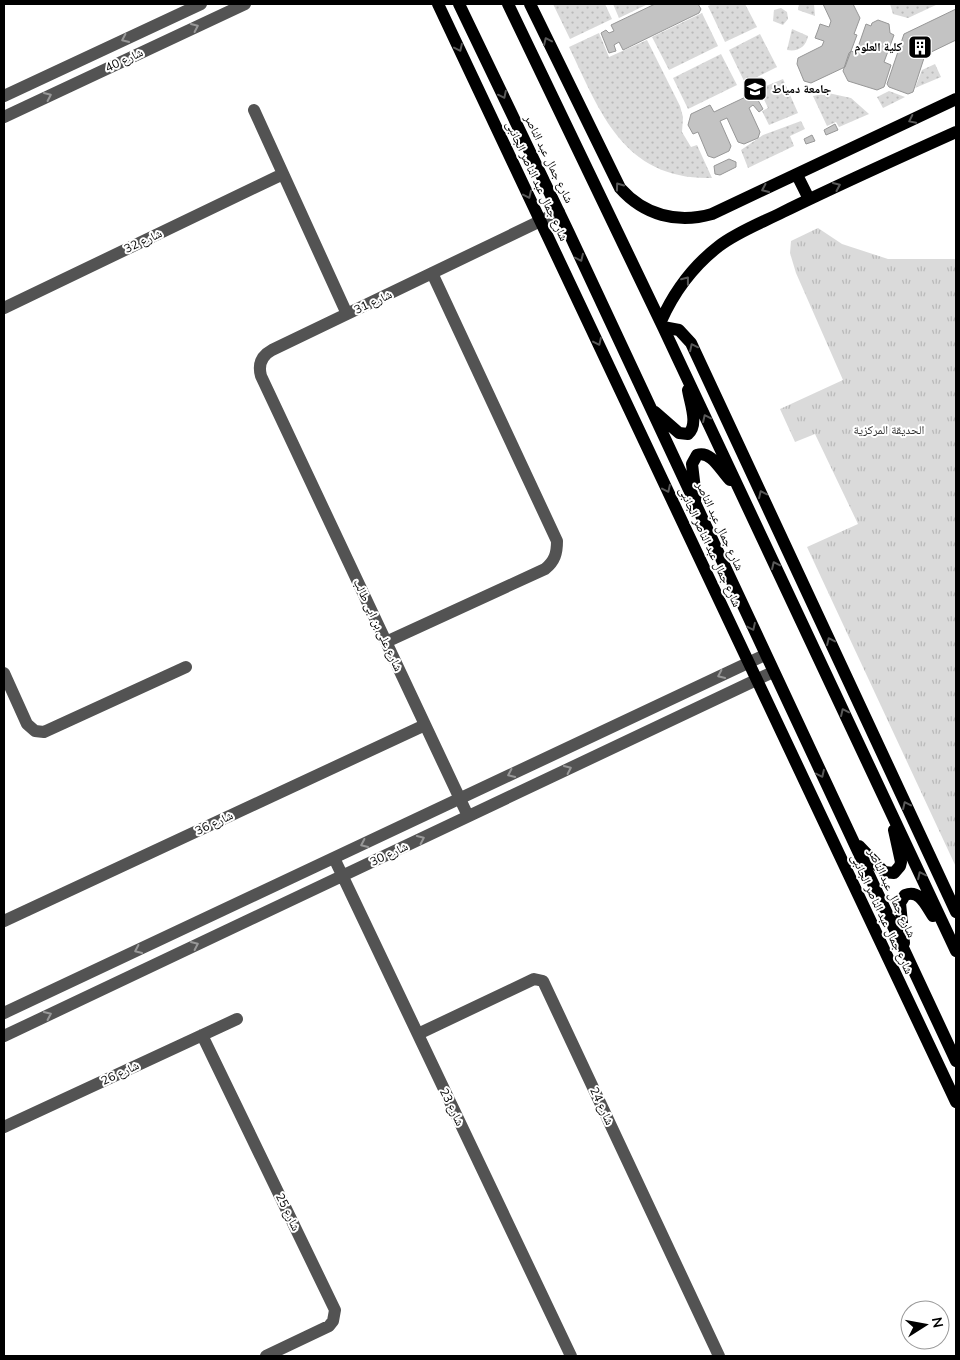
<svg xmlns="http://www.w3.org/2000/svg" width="960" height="1360" font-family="'Nunito Sans','Noto Naskh Arabic',sans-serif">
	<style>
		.grass { fill: url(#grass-tufts) }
		.garden { fill: url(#garden-dots) }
		.building { fill: #c3c3c3; stroke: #979797 }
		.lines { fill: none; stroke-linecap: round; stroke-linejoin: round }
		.minor { stroke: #535353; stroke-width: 12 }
		.major { stroke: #000; stroke-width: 12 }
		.oneway { stroke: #989898 }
		.oneway2 { stroke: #595959 }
		.labels { text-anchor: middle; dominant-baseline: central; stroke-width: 4; stroke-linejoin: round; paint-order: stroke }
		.poi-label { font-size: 12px; font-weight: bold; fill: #000; stroke: #fff; text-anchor: end }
		.street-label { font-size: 12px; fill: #000; stroke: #fff }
		.park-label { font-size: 12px; fill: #313131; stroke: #fff }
	</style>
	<defs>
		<pattern id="grass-tufts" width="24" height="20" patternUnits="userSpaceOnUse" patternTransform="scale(1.25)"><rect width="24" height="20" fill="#dadada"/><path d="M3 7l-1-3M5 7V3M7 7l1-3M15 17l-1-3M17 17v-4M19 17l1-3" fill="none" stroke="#b9b9b9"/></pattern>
		<pattern id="garden-dots" width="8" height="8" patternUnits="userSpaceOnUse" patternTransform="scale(1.25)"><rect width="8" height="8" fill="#dadada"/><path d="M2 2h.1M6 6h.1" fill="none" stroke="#b9b9b9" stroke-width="1.8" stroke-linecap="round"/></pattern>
	</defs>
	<rect width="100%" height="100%" fill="#fff"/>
	<!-- grass -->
	<path class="grass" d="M818,228L842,244L888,259H956V867L807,547L858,524L815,434L795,442L780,409L843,380L796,273L790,253L791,241Z"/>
	<!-- garden -->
	<path class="garden" d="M553,4H605L612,19L570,39Z
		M613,4H648L619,18Z
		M713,4H745L757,27L725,42L708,6Z
		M799,4H814L815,16L798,10Z
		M890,4H938L908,18L893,14Z
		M781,8L787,12L788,19L783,25L773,21L774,10Z
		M702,13L718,46L669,70L652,37Z
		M792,29L808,36C806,47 798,52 787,50Z
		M599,33L609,57L647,40L680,106L683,117L682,132L691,147L697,145L712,178C624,180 601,114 569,47Z
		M760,34L777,67L745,83L729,50Z
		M721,54L737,85L688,109L673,78Z
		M935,64L941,77L915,88L922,70Z
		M783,79L798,113L769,125L762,111L768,108L759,89Z
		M889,91L905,97L883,108L877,97Z
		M828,93L851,98L869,114L839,127L836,122L827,126L813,96Z
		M801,121L805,129L790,136L794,146L748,168L741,150L763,135Z"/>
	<!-- building -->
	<path class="building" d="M655,4H698L701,9L699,13L623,50L619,42L614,45L616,51L609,53L601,33L606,30L609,33L614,31L611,25Z
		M823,4H853L860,18L854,34L857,35L845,67L811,83L804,81L797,64L798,58L822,46L824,41L815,38L818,30L820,24L829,27L831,21Z
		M956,9V40L925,55L913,92L908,94L889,87L887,84L904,34Z
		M878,20L889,24L890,33L894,35L884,62L891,65L884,87L877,90L848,81L843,71L849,53L851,51L856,53L866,24L871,26L872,23Z
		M754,93L763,109L759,112L753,105L749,108L760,132L758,138L744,144L738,142L727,118L720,121L731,146L729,151L714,158L708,156L698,132L693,134L688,125L691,114L710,105L714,112Z
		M835,124L838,130L826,135L824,130Z
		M812,135L815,141L806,144L804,139Z
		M729,159L736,162V167L720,175L715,174L714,166Z"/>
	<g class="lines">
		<!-- minor -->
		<path class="minor" d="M4,96L201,4
			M254,110L347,314
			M4,117L245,4
			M4,308L283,174
			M386,642L545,569C555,561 557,553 557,541L432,273
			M4,673L27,724L35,731L44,732L186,667
			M468,816L261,376C258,365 261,356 272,350L559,212
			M334,858L571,1356
			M4,921L425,725
			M4,1013L765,655
			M418,1034L534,979L543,981L719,1356
			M202,1035L335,1310L333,1321L329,1326L266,1356
			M4,1036L773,672
			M4,1127L237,1019"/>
		<!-- major -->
		<path class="major" d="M438,4L956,1102
			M459,4L568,231L956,1061
			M508,4L663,327L956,951
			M530,4L620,188C644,215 677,224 712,214L956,99
			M797,175L809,199
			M661,321C674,292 693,266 719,246C737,232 761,223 783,212C840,184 898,158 956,132
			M663,327L679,330L691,343L956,912
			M655,412L679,433L688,434C699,425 690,403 688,390
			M696,498L692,464L697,455C711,450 721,471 730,480
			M859,846L884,872L894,873L900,866L901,862L894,830
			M904,943L900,903L905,895C920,889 926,906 933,916"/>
	</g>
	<!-- one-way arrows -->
	<defs><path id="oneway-chevron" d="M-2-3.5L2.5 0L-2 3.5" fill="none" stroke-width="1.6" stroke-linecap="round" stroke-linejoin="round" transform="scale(1.25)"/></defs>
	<g class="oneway">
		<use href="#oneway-chevron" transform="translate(195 27) rotate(-25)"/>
		<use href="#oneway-chevron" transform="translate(125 39) rotate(155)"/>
		<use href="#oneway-chevron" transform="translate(48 96) rotate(-25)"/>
		<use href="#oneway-chevron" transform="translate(721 675) rotate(155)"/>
		<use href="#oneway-chevron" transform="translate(568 769) rotate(-25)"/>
		<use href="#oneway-chevron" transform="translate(511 774) rotate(155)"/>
		<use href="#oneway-chevron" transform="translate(421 839) rotate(-25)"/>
		<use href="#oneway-chevron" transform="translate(364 844) rotate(155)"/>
		<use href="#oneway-chevron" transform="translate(195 945) rotate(-25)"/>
		<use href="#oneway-chevron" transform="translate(138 950) rotate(155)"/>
		<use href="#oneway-chevron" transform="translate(48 1015) rotate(-25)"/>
	</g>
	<g class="oneway2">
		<use href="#oneway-chevron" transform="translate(547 41) rotate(-115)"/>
		<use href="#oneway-chevron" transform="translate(459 48) rotate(65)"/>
		<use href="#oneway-chevron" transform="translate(503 95) rotate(64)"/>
		<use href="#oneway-chevron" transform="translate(912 120) rotate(154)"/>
		<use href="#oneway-chevron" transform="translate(619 186) rotate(-126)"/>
		<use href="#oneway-chevron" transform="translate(837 186) rotate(-24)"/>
		<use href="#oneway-chevron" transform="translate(765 189) rotate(155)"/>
		<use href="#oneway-chevron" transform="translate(528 195) rotate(65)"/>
		<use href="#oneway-chevron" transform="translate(580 258) rotate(65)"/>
		<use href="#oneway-chevron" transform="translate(686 280) rotate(-52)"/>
		<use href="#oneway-chevron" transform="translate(598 342) rotate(65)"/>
		<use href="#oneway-chevron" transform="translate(693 347) rotate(-116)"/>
		<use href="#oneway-chevron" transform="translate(706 418) rotate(-115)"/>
		<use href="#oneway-chevron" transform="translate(667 489) rotate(65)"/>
		<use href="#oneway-chevron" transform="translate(762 494) rotate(-115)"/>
		<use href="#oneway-chevron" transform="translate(775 565) rotate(-115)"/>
		<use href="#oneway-chevron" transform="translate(752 627) rotate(65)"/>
		<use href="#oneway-chevron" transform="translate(830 641) rotate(-115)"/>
		<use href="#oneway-chevron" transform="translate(844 712) rotate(-115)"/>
		<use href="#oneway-chevron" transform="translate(821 774) rotate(65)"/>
		<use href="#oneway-chevron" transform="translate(906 805) rotate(-115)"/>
		<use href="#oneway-chevron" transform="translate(921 875) rotate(-115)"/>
	</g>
	<!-- icons -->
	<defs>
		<g id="building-square" transform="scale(1.25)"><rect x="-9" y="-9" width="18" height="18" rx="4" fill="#000" stroke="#fff"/><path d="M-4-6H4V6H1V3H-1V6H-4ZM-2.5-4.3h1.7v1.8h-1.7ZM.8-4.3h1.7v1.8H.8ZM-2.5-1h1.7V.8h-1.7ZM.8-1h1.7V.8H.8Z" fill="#fff"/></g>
		<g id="university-square" transform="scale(1.25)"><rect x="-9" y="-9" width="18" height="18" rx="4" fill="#000" stroke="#fff"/><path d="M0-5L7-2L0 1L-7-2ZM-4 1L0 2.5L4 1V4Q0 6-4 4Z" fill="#fff"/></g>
	</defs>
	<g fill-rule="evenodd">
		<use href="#building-square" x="920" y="47"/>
		<use href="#university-square" x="755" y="89"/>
	</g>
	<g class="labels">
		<!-- poi labels -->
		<g class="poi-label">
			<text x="902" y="47">كلية العلوم</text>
			<text x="772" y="89" text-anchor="start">جامعة دمياط</text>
		</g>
		<!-- street labels -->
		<g class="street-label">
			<text transform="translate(124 60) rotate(-25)">شارع 40</text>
			<text transform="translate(549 159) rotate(64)">شارع جمال عبد الناصر</text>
			<text transform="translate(537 181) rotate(65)">شارع جمال عبد الناصر الجانبى</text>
			<text transform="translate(143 241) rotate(-25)">شارع 32</text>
			<text transform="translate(373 302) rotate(-25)">شارع 31</text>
			<text transform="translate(720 526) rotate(65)">شارع جمال عبد الناصر</text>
			<text transform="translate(710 547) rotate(65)">شارع جمال عبد الناصر الجانبى</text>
			<text transform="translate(378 625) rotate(65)">شارع على بن ابى طالب</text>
			<text transform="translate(214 823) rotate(-25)">شارع 36</text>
			<text transform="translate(389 854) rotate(-25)">شارع 30</text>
			<text transform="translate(892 893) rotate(65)">شارع جمال عبد الناصر</text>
			<text transform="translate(882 914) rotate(65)">شارع جمال عبد الناصر الجانبى</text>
			<text transform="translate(120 1073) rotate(-25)">شارع 26</text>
			<text transform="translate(602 1106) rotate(65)">شارع 24</text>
			<text transform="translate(452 1107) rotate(64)">شارع 23</text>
			<text transform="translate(288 1212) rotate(64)">شارع 25</text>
		</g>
		<!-- park labels -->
		<g class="park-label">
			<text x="889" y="430">الحديقة المركزية</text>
		</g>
	</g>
	<!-- border -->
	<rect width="960" height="1360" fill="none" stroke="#000000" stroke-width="10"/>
	<!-- north arrow -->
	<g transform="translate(925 1325) rotate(79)"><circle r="24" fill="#ffffff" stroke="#999999"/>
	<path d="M0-4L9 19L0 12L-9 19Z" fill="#000000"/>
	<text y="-8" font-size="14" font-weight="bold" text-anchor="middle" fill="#000000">N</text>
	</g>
</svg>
